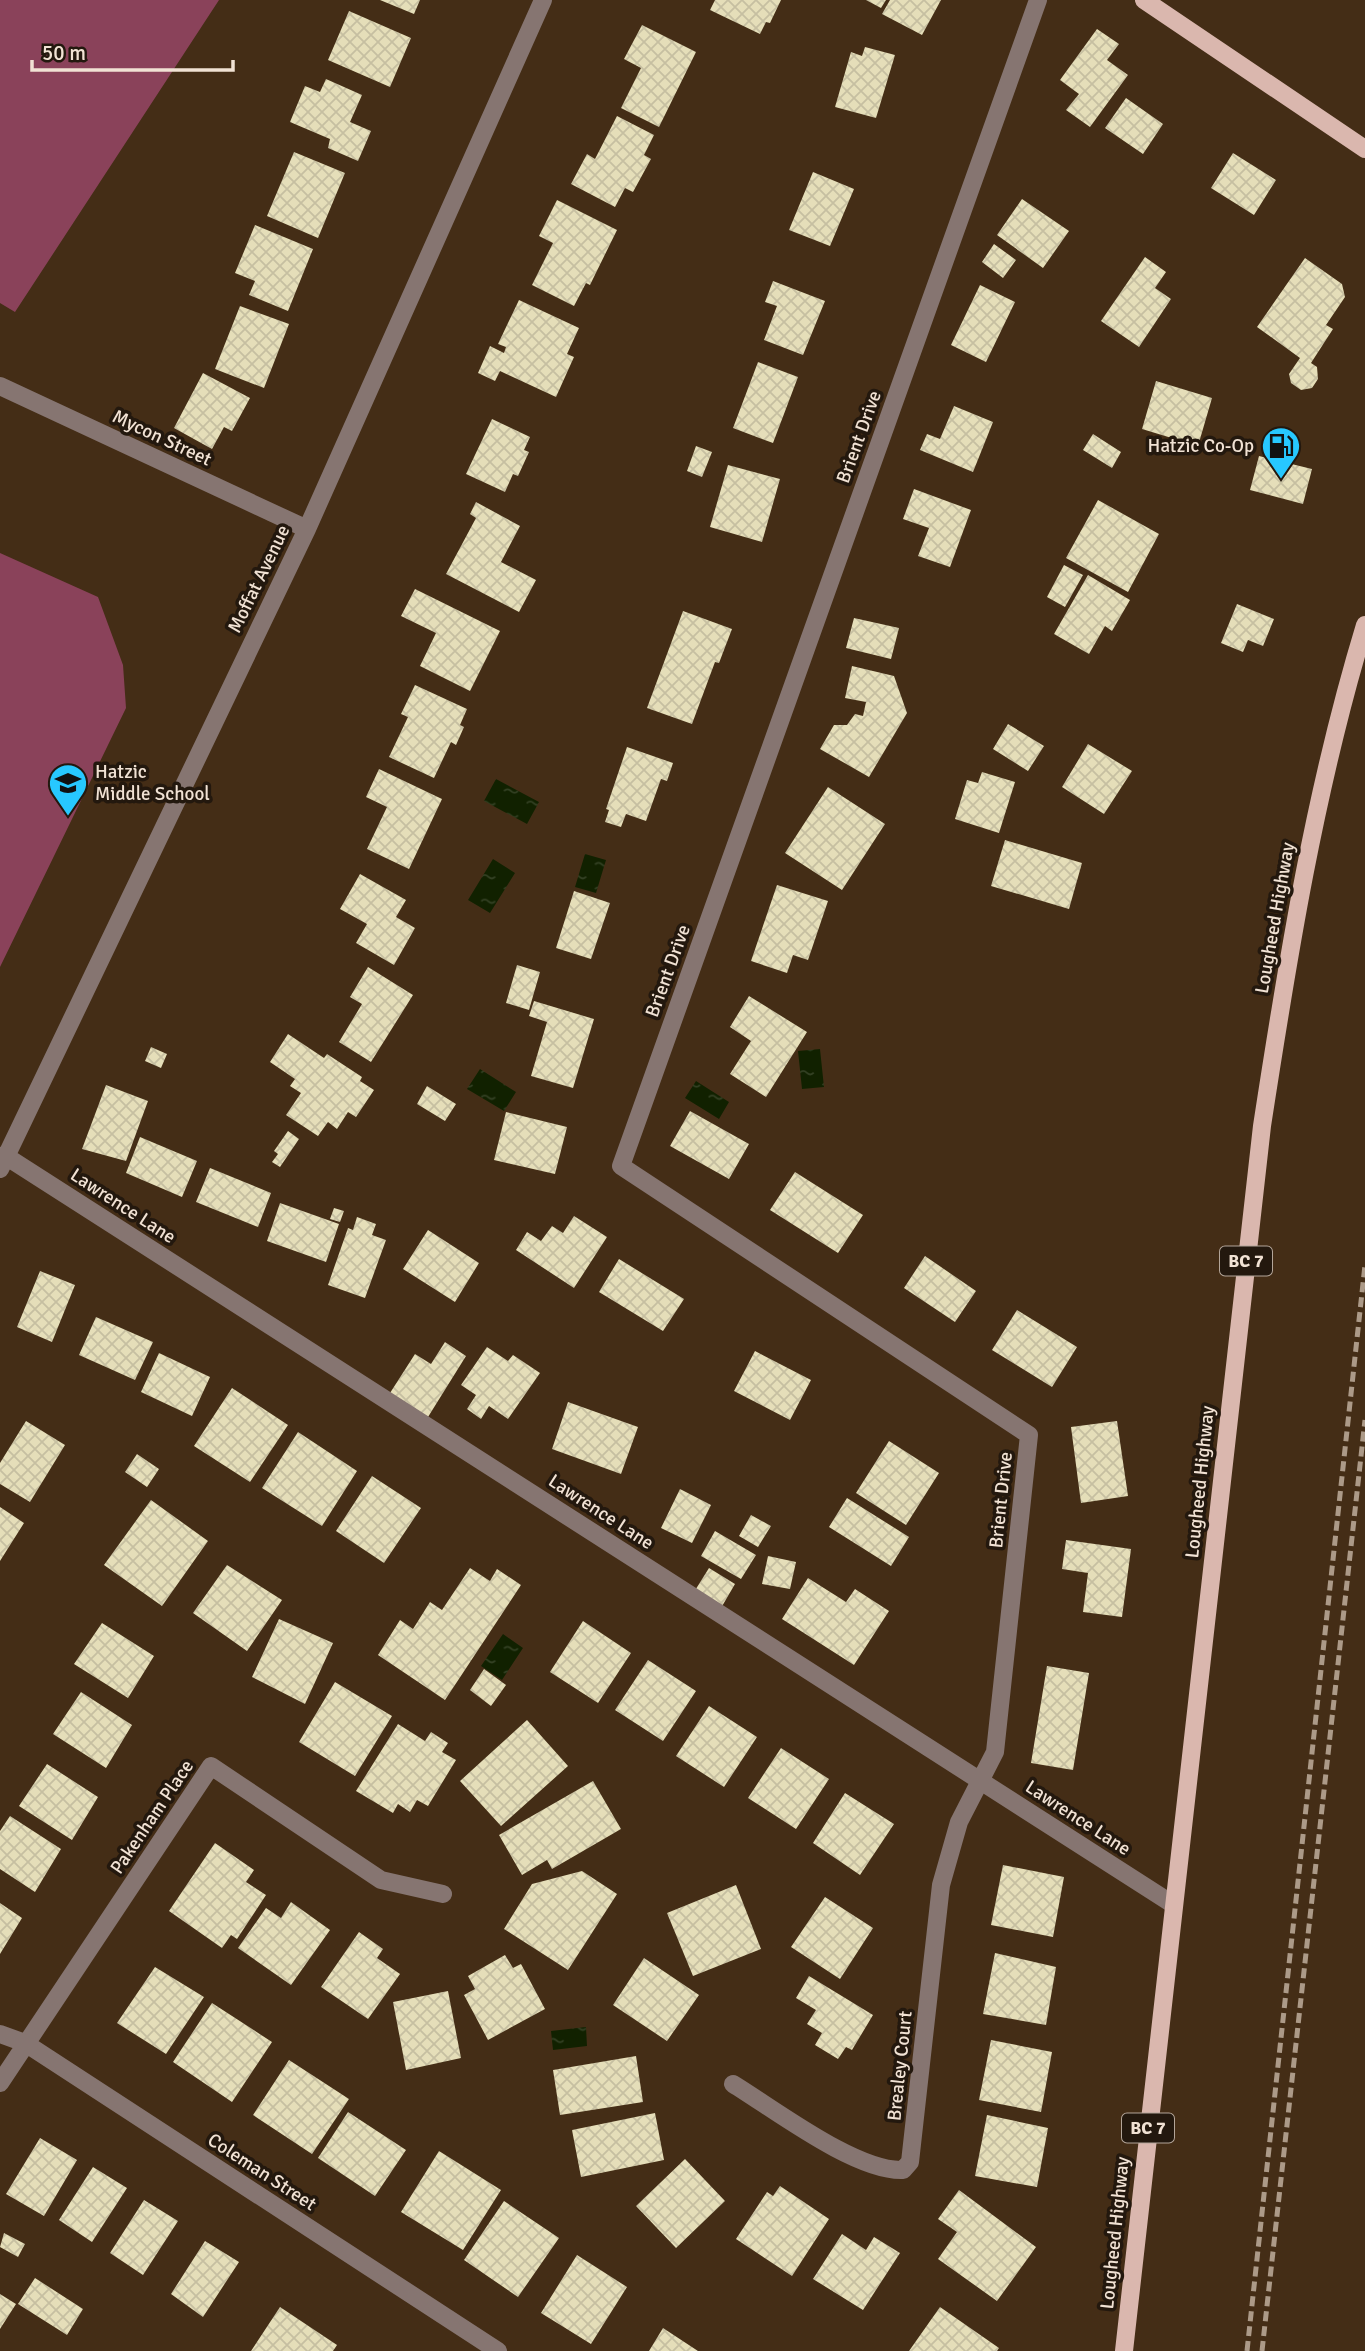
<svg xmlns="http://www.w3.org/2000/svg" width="1365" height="2351" font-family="Signika,sans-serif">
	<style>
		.garden { fill: #8a425a }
		.water { fill: url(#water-ripples) }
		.building { fill: url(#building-cross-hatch) }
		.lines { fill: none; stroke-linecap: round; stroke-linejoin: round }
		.minor { stroke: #867571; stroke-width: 18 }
		.major { stroke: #dab7ae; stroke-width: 18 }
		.rail { stroke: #ac9a88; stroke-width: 5; stroke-dasharray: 10 5; stroke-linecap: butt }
		.labels { text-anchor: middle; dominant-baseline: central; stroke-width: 7; stroke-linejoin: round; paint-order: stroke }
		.shield { fill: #23180e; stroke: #b3a599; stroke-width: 2 }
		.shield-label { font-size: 18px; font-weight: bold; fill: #f1e2d4 }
		.street-label { font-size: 19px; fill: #f1e2d4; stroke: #23180e }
		.poi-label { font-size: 19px; fill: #f1e2d4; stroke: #23180e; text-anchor: end }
	</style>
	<defs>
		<pattern id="water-ripples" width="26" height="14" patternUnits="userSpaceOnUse" patternTransform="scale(1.75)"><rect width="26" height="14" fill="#112100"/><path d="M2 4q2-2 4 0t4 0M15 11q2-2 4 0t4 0" fill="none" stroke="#344124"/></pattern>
		<pattern id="building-cross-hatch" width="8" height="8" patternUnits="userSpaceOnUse" patternTransform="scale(1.75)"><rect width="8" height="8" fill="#e5deb9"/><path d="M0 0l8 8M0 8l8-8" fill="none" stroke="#c6bfa1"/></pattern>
	</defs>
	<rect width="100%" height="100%" fill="#442d16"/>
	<!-- garden -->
	<path class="garden" d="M0,0H219L15,312L0,303Z
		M0,553L98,597L123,665L126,708L0,967Z"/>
	<!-- water -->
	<path class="water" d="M496,779L539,802L527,824L484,801Z
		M585,854L606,860L596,893L575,887Z
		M493,859L515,873L490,913L468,900Z
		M820,1049L824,1087L802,1089L798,1051Z
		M480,1069L516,1092L504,1111L467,1089Z
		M696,1081L729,1102L719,1119L685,1098Z
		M503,1634L523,1648L502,1680L481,1666Z
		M586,2027L587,2046L553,2050L551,2031Z"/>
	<!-- building -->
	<path class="building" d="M380,0H420L414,14Z
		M715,0H781L770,23L766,22L760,34L710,10Z
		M866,0H886L881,8Z
		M890,0H941L922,35L882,14Z
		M349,11L411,38L390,87L328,60Z
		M642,25L696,52L659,127L621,108L641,68L624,59Z
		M1097,29L1119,44L1107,60L1128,75L1090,127L1066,110L1079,94L1060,80Z
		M865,47L895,55L876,118L835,107L851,52L862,56Z
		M326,79L362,95L350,122L371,131L358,161L328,148L330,139L290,122L305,86L320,92Z
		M1126,98L1163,124L1143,154L1105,128Z
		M617,116L654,135L644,155L651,159L633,192L625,188L615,207L571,184L587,154L595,159Z
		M294,152L345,173L318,238L267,216Z
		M1233,153L1276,180L1254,215L1211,188Z
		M813,172L854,189L830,246L789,230Z
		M1022,199L1069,231L1043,268L997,235Z
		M557,200L617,230L590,285L586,283L574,306L532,285L553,243L539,236Z
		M255,225L313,249L288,311L249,295L255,281L235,273Z
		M994,244L1016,260L1003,278L982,262Z
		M1145,257L1166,272L1155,288L1171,299L1139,347L1101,321Z
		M1305,258L1342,284L1345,297L1326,325L1333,329L1311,363L1317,367L1318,379L1312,388L1301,390L1291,383L1289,374L1300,358L1257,327Z
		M773,281L825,301L803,355L764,340L777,306L765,302Z
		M980,285L1015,302L986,362L951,345Z
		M519,300L579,328L567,354L574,357L556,397L500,371L495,381L478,373L490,346L504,353L506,347L498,344Z
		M240,306L289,324L264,388L215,369Z
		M758,362L798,377L773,443L733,428Z
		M203,373L250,398L232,431L224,427L212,449L174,428Z
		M1156,381L1212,398L1198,446L1142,429Z
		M954,406L993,422L973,472L920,450L927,434L940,439Z
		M492,419L530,437L524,450L529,452L518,476L513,474L505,492L466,474Z
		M1093,434L1121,452L1112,468L1083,450Z
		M696,446L712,452L702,477L687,471Z
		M1259,456L1312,469L1303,504L1250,490Z
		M728,465L780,479L762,542L710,527Z
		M914,489L971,510L950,567L918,556L929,528L903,519Z
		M1098,500L1159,534L1128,592L1066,558Z
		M476,502L520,526L501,562L536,580L519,612L446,574L476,518L470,514Z
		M1064,565L1083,575L1065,607L1047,597Z
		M1088,575L1130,600L1112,631L1105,626L1089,654L1054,634Z
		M415,589L500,631L470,691L420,666L436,633L401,616Z
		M1237,604L1274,619L1263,646L1248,640L1243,652L1221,643Z
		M683,611L732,629L719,663L715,662L692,724L647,708Z
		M854,618L899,628L891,659L846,648Z
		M852,666L894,676L907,713L869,777L820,749L834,725H847L855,714L863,716L866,702L845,698Z
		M415,685L467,709L460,725L464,727L456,745L451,742L434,778L389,757L408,717L401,714Z
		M1008,724L1044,746L1028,771L993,749Z
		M1088,744L1132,771L1104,814L1062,787Z
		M627,747L673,763L667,781L661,779L646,821L626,814L621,827L605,822L609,810L606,809Z
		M379,769L442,799L409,869L367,849L387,807L366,797Z
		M982,772L1015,782L999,833L955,819L967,780L978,783Z
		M828,787L885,824L842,890L785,853Z
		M1005,840L1082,863L1069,909L991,886Z
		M360,874L406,900L396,917L415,928L394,965L356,943L367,924L340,909Z
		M777,885L828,901L808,960L793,955L787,973L751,961Z
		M574,891L610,903L591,959L556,948Z
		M517,965L540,972L529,1010L506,1003Z
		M368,967L413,995L371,1062L339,1042L362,1004L350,997Z
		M749,996L807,1032L766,1097L730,1074L751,1041L730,1027Z
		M534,1001L594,1019L573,1088L531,1076L547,1022L529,1016Z
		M288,1034L324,1058L327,1054L362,1077L360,1081L374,1090L356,1117L348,1112L337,1129L328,1122L318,1136L286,1115L301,1093L290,1086L295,1079L270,1062Z
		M151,1047L167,1054L161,1068L145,1061Z
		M106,1085L148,1101L126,1161L82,1149Z
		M427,1086L456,1104L445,1121L417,1104Z
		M690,1111L749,1144L729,1179L670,1146Z
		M506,1112L567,1127L555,1174L494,1160Z
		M288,1131L299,1139L280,1167L272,1162L278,1154L274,1151Z
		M140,1137L197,1161L182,1197L126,1173Z
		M210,1168L271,1193L258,1227L196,1202Z
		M795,1172L863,1215L838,1253L770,1210Z
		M280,1203L339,1224L326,1262L267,1241Z
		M334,1208L344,1211L340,1222L330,1219Z
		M574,1216L607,1237L574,1288L516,1250L527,1232L541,1241L552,1226L563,1233Z
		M357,1217L376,1224L372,1235L386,1240L365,1298L328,1285L348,1228L353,1230Z
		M428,1230L479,1263L455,1302L403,1269Z
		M925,1256L976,1291L955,1322L904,1288Z
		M619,1259L684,1299L663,1331L599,1292Z
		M40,1271L75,1285L52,1342L17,1327Z
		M1017,1310L1077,1347L1052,1387L992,1350Z
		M96,1317L153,1342L135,1380L79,1355Z
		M445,1342L466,1356L428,1417L390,1393L415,1354L431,1364Z
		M487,1347L508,1361L513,1355L540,1373L508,1419L489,1406L481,1419L467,1409L476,1395L461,1385Z
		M755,1351L811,1380L790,1420L734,1391Z
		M159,1353L210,1377L192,1416L141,1392Z
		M232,1388L288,1425L250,1482L194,1446Z
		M568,1402L638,1427L621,1474L552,1449Z
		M26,1421L65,1445L30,1502L0,1484V1463Z
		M1117,1421L1128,1496L1081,1503L1071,1427Z
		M298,1432L357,1471L322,1526L262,1488Z
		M889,1441L939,1473L906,1525L856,1493Z
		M137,1454L159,1469L147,1487L125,1472Z
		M372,1476L421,1508L384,1563L336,1531Z
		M680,1489L711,1505L692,1543L661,1528Z
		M847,1498L909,1537L891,1566L829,1527Z
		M151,1500L208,1541L162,1606L104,1565Z
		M0,1507L24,1523L0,1561Z
		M751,1515L771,1526L758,1547L739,1536Z
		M715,1531L756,1555L741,1579L701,1556Z
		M1066,1540L1131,1549L1122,1617L1083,1612L1088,1573L1062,1569Z
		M768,1556L796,1562L790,1589L762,1584Z
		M227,1565L282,1600L247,1651L193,1613Z
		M470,1568L490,1581L497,1569L521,1585L445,1700L378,1655L400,1620L413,1629L430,1602L442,1610Z
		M709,1568L735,1584L721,1608L694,1592Z
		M808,1578L846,1602L855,1589L889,1611L854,1665L782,1619Z
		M279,1619L333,1643L305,1704L252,1677Z
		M583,1621L631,1653L598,1703L550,1672Z
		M102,1623L154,1656L128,1698L74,1664Z
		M648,1660L696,1691L663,1741L615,1710Z
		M1047,1666L1089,1673L1073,1770L1031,1763Z
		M484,1669L506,1685L491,1706L470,1690Z
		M335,1682L392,1716L355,1776L299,1742Z
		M81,1692L132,1725L106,1768L53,1734Z
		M709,1706L757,1737L724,1787L676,1756Z
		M527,1720L568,1766L501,1826L460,1781Z
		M398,1724L425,1741L431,1732L448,1743L442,1752L456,1760L428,1806L417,1800L410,1812L398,1804L393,1813L356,1791Z
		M781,1748L829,1779L796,1829L748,1798Z
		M47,1764L98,1797L72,1840L19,1806Z
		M593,1781L621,1829L552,1869L547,1860L522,1875L499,1835Z
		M845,1793L894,1824L860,1875L813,1843Z
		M10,1816L61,1849L35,1892L0,1869V1831Z
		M215,1843L254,1870L246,1882L266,1895L237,1939L231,1935L222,1948L169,1911Z
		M1003,1865L1064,1877L1053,1937L991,1925Z
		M582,1871L617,1894L568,1970L504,1929L532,1884Z
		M736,1885L761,1949L693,1976L667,1913Z
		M825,1897L873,1928L840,1979L791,1947Z
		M291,1902L330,1930L291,1985L238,1948L266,1908L281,1918Z
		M0,1903L22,1918L0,1954Z
		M359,1932L383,1949L377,1958L400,1974L368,2019L321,1987Z
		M995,1953L1056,1967L1046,2025L983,2014Z
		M505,1955L513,1968L521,1964L545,2009L488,2040L464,1995L475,1989L468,1976Z
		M644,1958L699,1995L667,2041L613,2005Z
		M155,1967L204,1997L166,2054L117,2023Z
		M809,1976L873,2015L852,2050L846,2047L838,2059L815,2045L822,2033L807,2024L816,2010L796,1998Z
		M448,1991L461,2058L406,2070L393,2002Z
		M212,2003L272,2042L232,2102L173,2062Z
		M991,2040L1052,2052L1041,2112L979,2100Z
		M636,2056L643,2102L560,2115L553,2070Z
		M289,2060L349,2099L312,2154L253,2115Z
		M348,2112L406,2150L375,2196L318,2158Z
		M655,2113L664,2160L581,2177L572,2130Z
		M987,2115L1048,2128L1037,2187L975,2176Z
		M40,2138L77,2160L44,2216L6,2194Z
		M439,2151L501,2190L463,2250L401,2212Z
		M685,2159L725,2201L676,2248L636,2206Z
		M93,2167L127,2188L92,2242L59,2220Z
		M780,2186L829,2219L792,2276L736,2239L767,2192L773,2196Z
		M959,2190L1036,2247L997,2301L938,2259L957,2232L938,2219Z
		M144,2200L178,2221L143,2275L110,2253Z
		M504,2201L559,2238L518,2297L464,2260Z
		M4,2233L25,2244L18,2257L0,2247Z
		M842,2234L866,2250L874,2237L900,2253L863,2310L813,2279Z
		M205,2241L239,2262L203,2317L171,2294Z
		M577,2255L627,2287L591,2344L541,2313Z
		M35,2278L83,2309L67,2335L18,2304Z
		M0,2294L16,2304L0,2329Z
		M280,2307L337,2345L333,2351H251Z
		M940,2307L999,2348L997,2351H909Z
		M663,2328L698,2351H649Z"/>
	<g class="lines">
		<!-- minor -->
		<path class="minor" d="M0,386L307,529
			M4,1155L1174,1905
			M0,1169L307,529L543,0
			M0,2034L25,2043L498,2351
			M0,2083L211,1766L381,1880L443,1894
			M733,2084C774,2109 856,2172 903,2170L910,2162L941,1885L959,1822L995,1752L1029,1435L621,1166L1038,0"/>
		<!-- major -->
		<path class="major" d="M1144,0L1365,149
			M1124,2351L1262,1126C1288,957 1315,789 1365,625"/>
		<!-- rail -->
		<path class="rail" d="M1247,2351L1365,1265
			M1262,2351L1365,1420"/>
	</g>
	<!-- icons -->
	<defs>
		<g id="fuel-pin" transform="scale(2.0125)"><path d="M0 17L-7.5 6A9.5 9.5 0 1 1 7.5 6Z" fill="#27c8ff" stroke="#23180e"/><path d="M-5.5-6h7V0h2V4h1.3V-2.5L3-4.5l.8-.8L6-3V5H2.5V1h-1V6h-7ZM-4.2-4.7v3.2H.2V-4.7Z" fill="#111"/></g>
		<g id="school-pin" transform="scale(2.0125)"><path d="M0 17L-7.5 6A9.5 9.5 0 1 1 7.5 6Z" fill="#27c8ff" stroke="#23180e"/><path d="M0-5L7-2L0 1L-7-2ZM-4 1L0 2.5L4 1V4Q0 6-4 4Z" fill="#111"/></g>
	</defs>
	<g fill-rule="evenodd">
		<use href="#fuel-pin" x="1281" y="446"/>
		<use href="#school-pin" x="68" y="783"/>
	</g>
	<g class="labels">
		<!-- shield labels -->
		<g class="shield">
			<rect x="1220" y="1246.5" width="52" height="29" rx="5"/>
			<rect x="1122" y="2113.5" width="52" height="29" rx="5"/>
		</g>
		<g class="shield-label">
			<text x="1246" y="1261">BC 7</text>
			<text x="1148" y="2128">BC 7</text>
		</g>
		<!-- street labels -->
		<g class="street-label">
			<text transform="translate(859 437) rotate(-70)">Brient Drive</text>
			<text transform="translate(162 438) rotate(25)">Mycon Street</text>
			<text transform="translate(259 579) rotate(-64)">Moffat Avenue</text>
			<text transform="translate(1275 918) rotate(-80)">Lougheed Highway</text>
			<text transform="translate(668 971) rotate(-70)">Brient Drive</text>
			<text transform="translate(123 1206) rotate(33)">Lawrence Lane</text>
			<text transform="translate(1200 1482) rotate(-84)">Lougheed Highway</text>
			<text transform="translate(1001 1500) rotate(-84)">Brient Drive</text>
			<text transform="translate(601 1512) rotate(33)">Lawrence Lane</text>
			<text transform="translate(152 1817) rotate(-56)">Pakenham Place</text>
			<text transform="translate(1078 1818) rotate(33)">Lawrence Lane</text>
			<text transform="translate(900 2066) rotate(-84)">Brealey Court</text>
			<text transform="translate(262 2172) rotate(33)">Coleman Street</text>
			<text transform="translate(1115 2233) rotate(-84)">Lougheed Highway</text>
		</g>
		<!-- poi labels -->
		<g class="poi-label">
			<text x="1254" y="446">Hatzic Co-Op</text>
			<text x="95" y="772" text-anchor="start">Hatzic<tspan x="95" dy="22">Middle School</tspan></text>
		</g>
	</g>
	<!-- scale -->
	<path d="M32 60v10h201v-10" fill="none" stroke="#f1e2d4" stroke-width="3.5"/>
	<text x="42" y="60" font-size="21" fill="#f1e2d4" stroke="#23180e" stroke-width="5" paint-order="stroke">50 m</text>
</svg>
